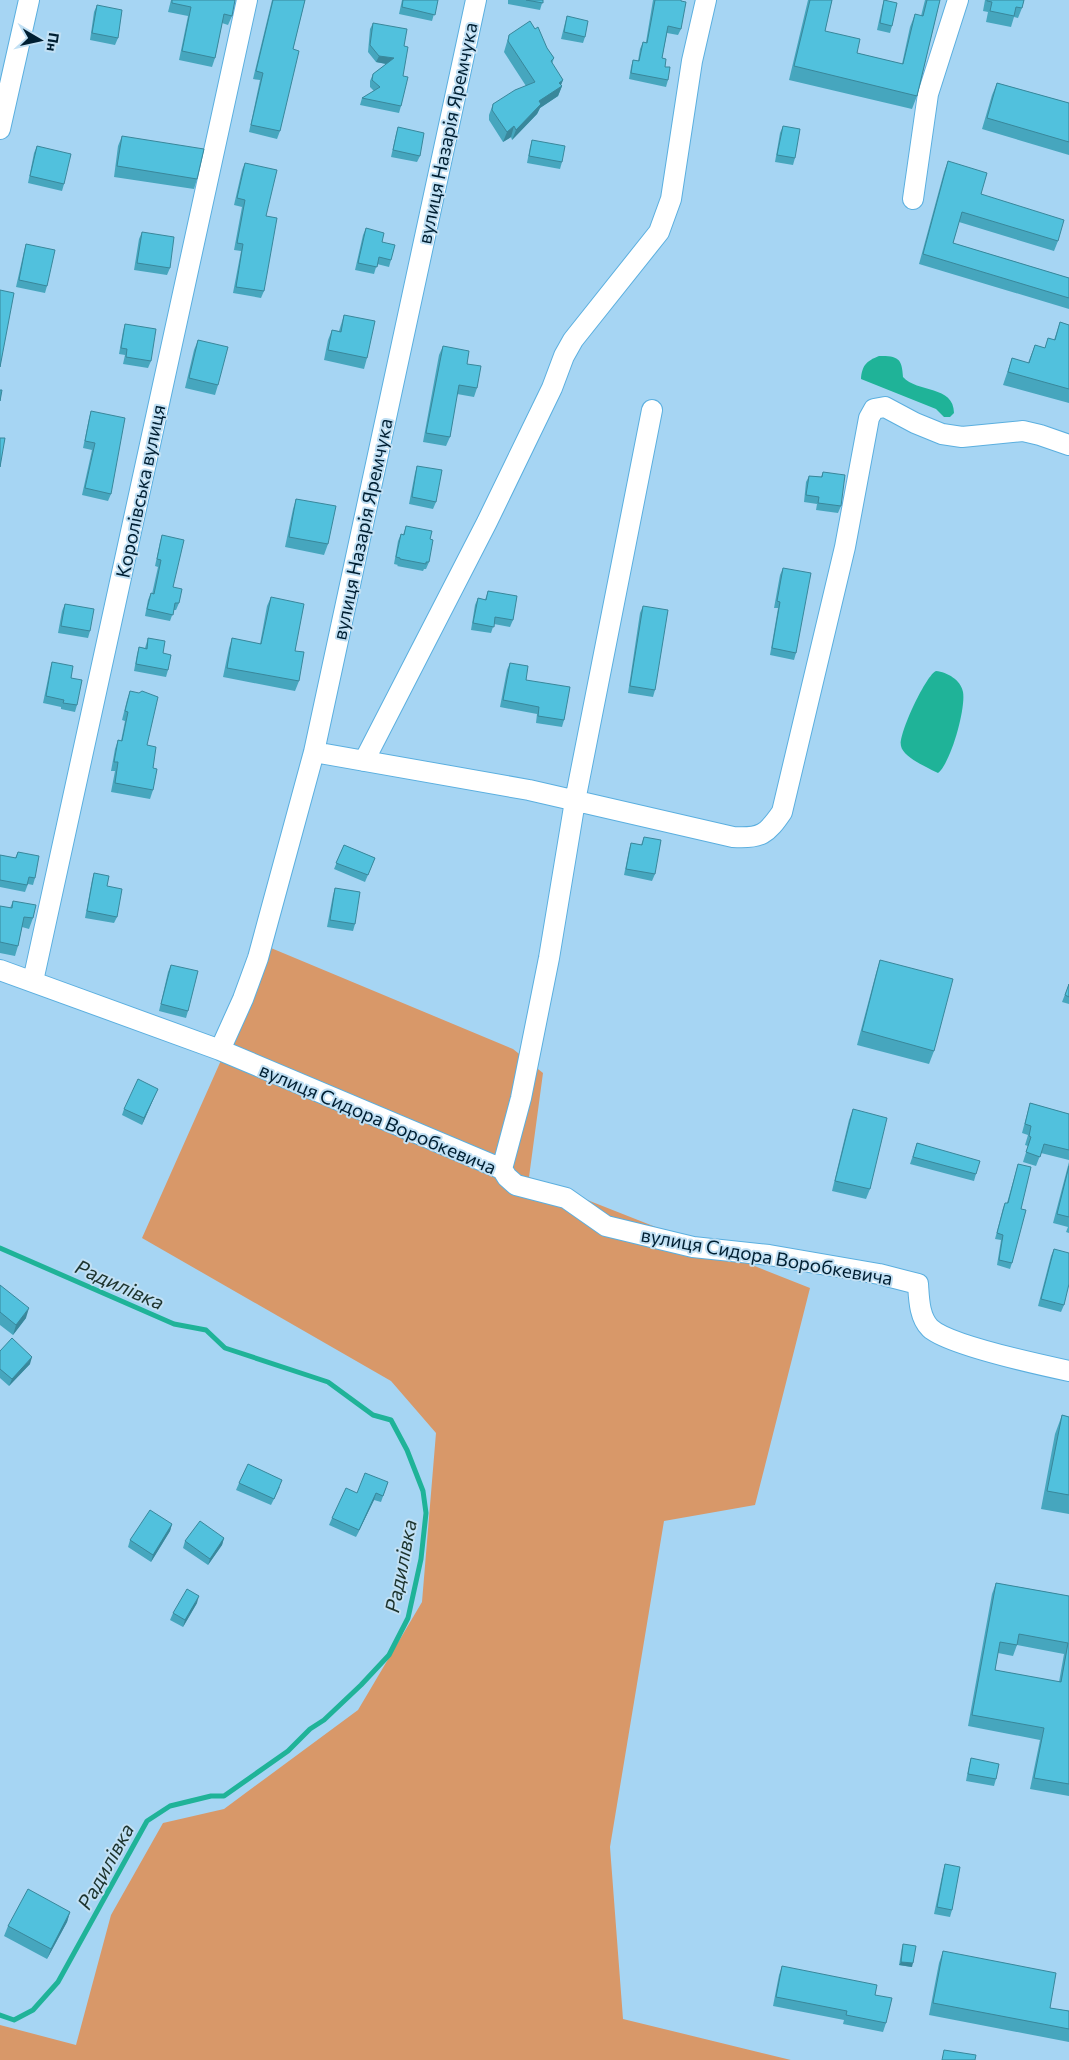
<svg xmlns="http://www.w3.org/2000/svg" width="1069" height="2060" font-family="Commissioner,sans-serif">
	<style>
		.green { fill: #d89869 }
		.water { fill: #1fb398 }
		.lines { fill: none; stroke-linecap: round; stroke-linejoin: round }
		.stream { stroke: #1fb398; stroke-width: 5 }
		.minor-casing { stroke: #5bafdf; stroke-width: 22 }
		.minor { stroke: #fff; stroke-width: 20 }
		.wall { fill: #46a6be; fill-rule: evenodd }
		.shaded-wall { fill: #39879b }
		.building { fill: #51c1dd; stroke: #39879b; fill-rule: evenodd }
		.labels { text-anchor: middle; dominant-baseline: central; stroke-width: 4; stroke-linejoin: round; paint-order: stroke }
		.street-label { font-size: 19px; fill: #001f32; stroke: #c1e0f4 }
		.water-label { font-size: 20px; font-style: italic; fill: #1c332d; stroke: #c1e0f4 }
	</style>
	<rect width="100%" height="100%" fill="#a6d5f3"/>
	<!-- green -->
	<path class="green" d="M271,948L513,1049L543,1073L529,1177L810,1288L755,1505L664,1521L610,1847L623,2019L791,2060H0V2025L76,2045L111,1915L163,1823L224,1809L358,1710L422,1602L436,1433L391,1381L142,1238Z"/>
	<!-- water -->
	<path class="water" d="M879,356C898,356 902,358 903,377C917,393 954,385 954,413L950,417H944L936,409L861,379C862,366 866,361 879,356Z
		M936,671C947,672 961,680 963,692C966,708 951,763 938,773C928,768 903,757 901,746C898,735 926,675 936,671Z"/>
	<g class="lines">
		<!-- stream -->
		<path class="stream" d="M0,1248L174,1324L206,1330L225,1348L328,1382L373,1415L391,1420L407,1450L423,1491L426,1513L421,1559L408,1618L389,1655L361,1685L324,1720L310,1729L288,1751L224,1796H211L170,1806L147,1821L58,1982L33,2010L14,2020L0,2015"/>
		<!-- minor casing -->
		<g class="minor-casing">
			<path id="minor" d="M0,129L29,0
				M913,199L928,94L958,0
				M314,752L529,790L733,837C761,839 767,834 782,812L845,547L869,418L874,409L885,407L915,423L942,434L962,437L1023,431L1040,435L1069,445
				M364,761L487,522L552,388L564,356L573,340L659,232L671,199L692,61L706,0
				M0,970L220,1050L502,1169L507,1177L516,1185L566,1198L606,1226L693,1247L769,1255L879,1274L918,1284C919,1298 919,1317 930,1328C948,1345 1041,1365 1069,1371
				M33,981L247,0
				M220,1050L243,999L258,958L314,752L476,0
				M502,1169L521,1098L549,958L575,801L652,410"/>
		</g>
		<!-- minor -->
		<use href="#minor" class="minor"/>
	</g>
	<!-- wall -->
	<path class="wall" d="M171,0H235L232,16L228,25L222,23L215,58L212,67L179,60L188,16L168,12Z
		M272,0H305L293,49L280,131L277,139L249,132L260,80L253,79Z
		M402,0H438L432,21L399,14Z
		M508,0H543L540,10L508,4Z
		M653,0H681V29L678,35L667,33L662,58L665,67L668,80L666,87L629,79L631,67L633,60L638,61L640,49L643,42H646Z
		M808,0H832L825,31L857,53L902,64L910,27L915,14L921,16L925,0H940L917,96L912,109L789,80Z
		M884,0L892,26L890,33L877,30L882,7Z
		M985,0H1024L1022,8L1018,18L1014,17L1011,27L986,22L988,12L983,11Z
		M97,5L118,38L115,45L90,40L94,12Z
		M567,16L585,37L583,43L561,39L565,23Z
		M373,23L404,46L401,106L399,113L360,105L362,98L374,91L370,87V81L373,74L386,64L376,62L368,52L370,29Z
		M509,35L547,48L554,58L552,64L563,80L561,85L562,86L558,96L540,108L537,114L512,140L511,137L503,142L489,120V115L493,104L526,86L504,52Z
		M997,83L1069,103V155L982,129L992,95Z
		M783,126L795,158L793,165L775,162L780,133Z
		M398,127L420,156L417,162L391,157L396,134Z
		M122,136L197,179L194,189L114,177L118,146Z
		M532,140L562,162L560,169L527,163L530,147Z
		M37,146L64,184L62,191L28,183L34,153Z
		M948,161L981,194L1058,241L1054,251L959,222L953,243L1069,278V309L919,264L944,172Z
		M245,163L266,216L264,291L261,298L233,293L241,251L234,250L242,207L234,205L242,170Z
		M366,228L382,242L391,260L389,267L377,264L374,274L355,270L363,235Z
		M142,232L170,268L167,275L134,270L139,239Z
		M26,244L47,286L45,293L16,287L24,251Z
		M344,315L367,358L364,369L324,360L328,340L332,330L339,331Z
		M1060,322L1069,325V403L1003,385L1012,358L1028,363L1035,345L1045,348L1048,338L1054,340Z
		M125,324L151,361L148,368L123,364L125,355L119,354L123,331Z
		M198,340L218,385L215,395L185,388L194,350Z
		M443,346L467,364L477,388L474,397L457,394L450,437L446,446L423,442L439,355Z
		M91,411L111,494L108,501L82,495L92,450L83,448L89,418Z
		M417,466L436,502L433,509L409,504L415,473Z
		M823,472L841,506L838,513L816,510L817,504L804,502L806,482L809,476L821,477Z
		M296,499L328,544L324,555L285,547L293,509Z
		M406,526L430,539L429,562L426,569H424L423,571L397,566L398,565L394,564L398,541L401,534L403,535Z
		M162,535L173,587L179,603L176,610H174L170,621L145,616L148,600L151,593L152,594L158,567L155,566L160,542Z
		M783,568L796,653L794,660L770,655L778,608H774L780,575Z
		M488,591L513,620L510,627L494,624L491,633L471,630L475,605L478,598L485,600Z
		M271,597L295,651L299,681L295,691L223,677L229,648L232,638L260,644L267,606Z
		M65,604L90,631L88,638L58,633L62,611Z
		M643,606L655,690L653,697L628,693L640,613Z
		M148,638L168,670L166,677L134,671L137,654L139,647L145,648Z
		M52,662L71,678L77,705L75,712L61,709V707L43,703L50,669Z
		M510,663L564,720L562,727L536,723L537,714L500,707L507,670Z
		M130,691L147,745L153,768V790L150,799L111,792L115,771H111L115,749L118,740L121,741L125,721L122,720L127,700Z
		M644,837L655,874L652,881L624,875L629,850L631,843L641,845Z
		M344,845L375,858L365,882L334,869Z
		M18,852L35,878L33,885L28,884L25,892L0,887V855L15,858Z
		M94,873L107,886L117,917L114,923L85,918L92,880Z
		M335,888L355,924L353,931L327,927L333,895Z
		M13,901L33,918L29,929L22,927L18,946L15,956L0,953V906L10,908Z
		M880,960L934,1051L929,1064L857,1045L876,973Z
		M171,965L188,1011L186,1018L159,1011L168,972Z
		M1069,984V1004L1062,1002Z
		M158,1089L142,1125L122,1115L124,1109Z
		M1030,1103L1069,1114V1160L1041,1153L1036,1166L1023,1162L1028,1146L1025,1145L1028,1135L1022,1133Z
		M853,1109L870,1189L866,1199L832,1191L849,1120Z
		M917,1143L976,1174L974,1181L910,1164Z
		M1069,1162V1233L1066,1232L1068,1227L1053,1223Z
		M1018,1164L1021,1209L1012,1263L1010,1269L997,1265L1001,1240L995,1239L1003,1208L1005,1203H1007Z
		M1054,1249L1064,1305L1061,1312L1038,1306L1051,1256Z
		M0,1285L26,1318L13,1335L0,1325Z
		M0,1351L30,1364L9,1386L0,1378Z
		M1062,1415L1069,1417V1514L1041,1509L1055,1434Z
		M388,1482L381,1502L374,1500L356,1537L329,1525L332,1518Z
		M239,1483L280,1487L271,1505L236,1490Z
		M172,1524L170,1531L151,1562L128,1547L130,1540Z
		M224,1538L222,1545L208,1565L183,1548L185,1541Z
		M996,1583L1069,1596V1796L1030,1789L1040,1740L968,1726L992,1594ZM1017,1645L1064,1654L1059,1682L995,1670L998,1653L1013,1656Z
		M197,1603L183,1627L170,1620L173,1613Z
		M971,1758L996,1779L994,1786L966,1781L969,1765Z
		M945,1864L952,1910L950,1917L934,1914L943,1871Z
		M70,1912L67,1922L47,1959L4,1936L8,1926Z
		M903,1944L912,1967L899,1965L902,1947Z
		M943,1951L1050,2008L1069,2011V2042L929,2015L939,1963Z
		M782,1966L875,1995L886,2023L883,2032L843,2024L844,2020L773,2006L779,1975Z"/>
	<!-- shaded-wall -->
	<path class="shaded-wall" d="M379,56L394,58L392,65L376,62Z
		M563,80L560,87L562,86L558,96L540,108L537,114L512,140L516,130L539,101Z
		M514,126L511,137L503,142L507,132Z
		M158,1089L155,1095L142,1125L144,1118Z
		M29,1308L26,1318L13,1335L16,1325Z
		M32,1357L30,1364L9,1386L12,1379Z
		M376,1493L374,1500L356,1537L359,1530Z
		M172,1524L170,1531L151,1562L153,1555Z
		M224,1538L222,1545L208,1565L210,1559Z
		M199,1596L197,1603L183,1627L185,1620Z
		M70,1912L67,1922L47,1959L51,1949Z
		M901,1962L913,1963L912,1967L899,1965Z"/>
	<!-- building -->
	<path class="building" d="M172,0H235L232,16L224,14L215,58L182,51L191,7L172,3Z
		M273,0H305L293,49L299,51L280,131L251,125L263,73L256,71Z
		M403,0H438L435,15L402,7Z
		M526,0H543V3Z
		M655,0H681V1L686,2L681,29L668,26L662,58L666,59L665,67H670L668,80L631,73L633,60L639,61L643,42L647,43Z
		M810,0H832L825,31L860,39L857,53L903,64L915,14L923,16L927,0H940L917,96L794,66Z
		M884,0L897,3L892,26L880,23Z
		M987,0H1024L1022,8L1016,7L1014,16L990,11L992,2L987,1Z
		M97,5L122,10L118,38L92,33Z
		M567,16L588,21L585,37L564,32Z
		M530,21L535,29L538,27L547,48L554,58L551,61L563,80L559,83L562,86L539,101L541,104L516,130L514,126L507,132L492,110L493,104L515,90L535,82L508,41L509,35Z
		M373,23L407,29L404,46L408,47L403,76L408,77L401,106L362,98L380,87L372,80L373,74L394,58L379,56L370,45Z
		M997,83L1069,103V142L987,118Z
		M783,126L800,129L795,158L777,155Z
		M398,127L424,133L420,156L393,150Z
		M122,136L204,149L197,179L117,166Z
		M532,140L565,146L562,162L529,156Z
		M37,146L71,154L64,184L30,176Z
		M948,161L987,173L981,194L1064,220L1058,241L962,212L953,243L1069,278V298L923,254Z
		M245,163L277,170L266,216L277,218L264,291L236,287L243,244L237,243L245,200L237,198Z
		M366,228L384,233L382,242L395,245L391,260L379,257L377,267L358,263Z
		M142,232L174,237L170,268L137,263Z
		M26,244L55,250L47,286L19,280Z
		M0,290L14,293L0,367Z
		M344,315L375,321L367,358L328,350L332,330L341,332Z
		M1060,322L1069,325V389L1008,372L1012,358L1029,363L1035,345L1045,348L1048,338L1055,340Z
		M125,324L156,329L151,361L126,357L127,349L121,348Z
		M198,340L228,347L218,385L189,378Z
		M443,346L469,351L467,364L481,366L477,388L459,385L450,437L426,433Z
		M0,390H2L0,401Z
		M91,411L125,418L111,494L85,488L95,443L85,441Z
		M0,438H5L0,467Z
		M417,466L442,470L436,502L412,497Z
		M823,472L845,475L841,506L818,503L819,497L806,495L809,476L822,477Z
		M296,499L336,506L328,544L289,537Z
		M406,526L432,531L430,539L433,540L429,562H426V564L400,559V558L396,557L401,534L404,535Z
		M162,535L184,540L173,587L182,589L179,603H175L173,615L147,609L151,593L154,594L161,560L157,559Z
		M783,568L811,573L796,653L772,648L780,602L777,601Z
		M488,591L517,596L513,620L495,617L494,627L473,623L478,598L486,600Z
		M271,597L304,604L295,651L304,652L299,681L227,668L232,638L261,644Z
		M65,604L94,609L90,631L61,626Z
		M643,606L668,610L655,690L630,686Z
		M148,638L165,641L163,653L171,655L168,670L136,664L139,647L147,649Z
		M52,662L73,666L71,678L82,680L77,705L63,703L64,700L46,696Z
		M510,663L528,666L526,680L570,687L564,720L538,716L539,707L503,700Z
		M130,691L139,693L142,691L158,697L147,745L156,747L153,768L157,769L153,790L115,783L118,762H114L118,740L122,741L128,712L125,711Z
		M644,837L661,840L655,874L626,869L631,843L642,845Z
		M344,845L375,858L368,875L336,863Z
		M18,852L39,856L35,878L29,877L27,885L0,880V855L16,858Z
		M94,873L109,876L107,886L122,889L117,917L87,911Z
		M335,888L360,892L355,924L330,920Z
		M13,901L36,905L33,918L24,917L18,946L0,942V906L12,908Z
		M880,960L953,979L934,1051L862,1031Z
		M171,965L198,971L188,1011L161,1004Z
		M1069,984V997L1065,995Z
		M138,1079L158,1089L144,1118L124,1109Z
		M1030,1103L1069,1114V1150L1044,1144L1040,1157L1026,1152L1031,1137L1029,1136L1031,1126L1025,1124Z
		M853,1109L887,1118L870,1189L835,1181Z
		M917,1143L980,1161L976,1174L913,1157Z
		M1018,1164L1031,1167L1021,1209L1026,1210L1012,1263L999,1260L1003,1235L997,1233L1005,1203H1008Z
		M1069,1166V1217L1057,1214Z
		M1054,1249L1069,1253V1284L1064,1305L1041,1299Z
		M0,1285L29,1308L16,1325L0,1312Z
		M12,1338L32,1357L12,1379L0,1369V1351Z
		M1062,1415L1069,1417V1495L1047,1491Z
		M248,1464L282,1480L274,1499L239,1483Z
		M365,1473L388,1482L383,1496L376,1493L359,1530L332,1518L346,1488L357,1493Z
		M150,1510L172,1524L153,1555L130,1540Z
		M200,1521L224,1538L210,1559L185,1541Z
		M996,1583L1069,1596V1784L1034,1778L1044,1728L972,1715ZM1019,1634L1068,1643L1061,1682L995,1670L1000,1642L1017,1645Z
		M187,1589L199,1596L185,1620L173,1613Z
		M971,1758L999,1764L996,1779L968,1774Z
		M945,1864L960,1867L952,1910L937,1907Z
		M28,1889L70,1912L51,1949L8,1926Z
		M903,1944L916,1946L913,1963L901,1962Z
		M943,1951L1056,1973L1050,2008L1069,2011V2029L933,2003Z
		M782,1966L877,1985L875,1995L892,1998L886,2023L846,2015L847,2011L776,1997Z
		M944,2050L976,2055L975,2060H942Z"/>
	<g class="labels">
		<!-- street labels -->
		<g class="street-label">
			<text transform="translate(447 133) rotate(-78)">вулиця Назарія Яремчука</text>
			<text transform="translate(140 491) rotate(-78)">Королівська вулиця</text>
			<text transform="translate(362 529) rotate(-78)">вулиця Назарія Яремчука</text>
			<text transform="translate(378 1118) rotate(23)">вулиця Сидора Воробкевича</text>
			<text transform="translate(767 1256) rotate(10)">вулиця Сидора Воробкевича</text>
		</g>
		<!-- water labels -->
		<g class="water-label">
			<text transform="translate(120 1284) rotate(24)">Радилівка</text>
			<text transform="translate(400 1566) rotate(-79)">Радилівка</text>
			<text transform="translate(105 1866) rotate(-61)">Радилівка</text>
		</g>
	</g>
	<!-- north arrow -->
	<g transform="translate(40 40) rotate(99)" stroke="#c1e0f4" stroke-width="4" paint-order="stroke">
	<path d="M0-4L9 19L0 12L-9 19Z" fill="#001f32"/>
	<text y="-8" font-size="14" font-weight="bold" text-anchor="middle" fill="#001f32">Пн</text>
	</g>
</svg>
